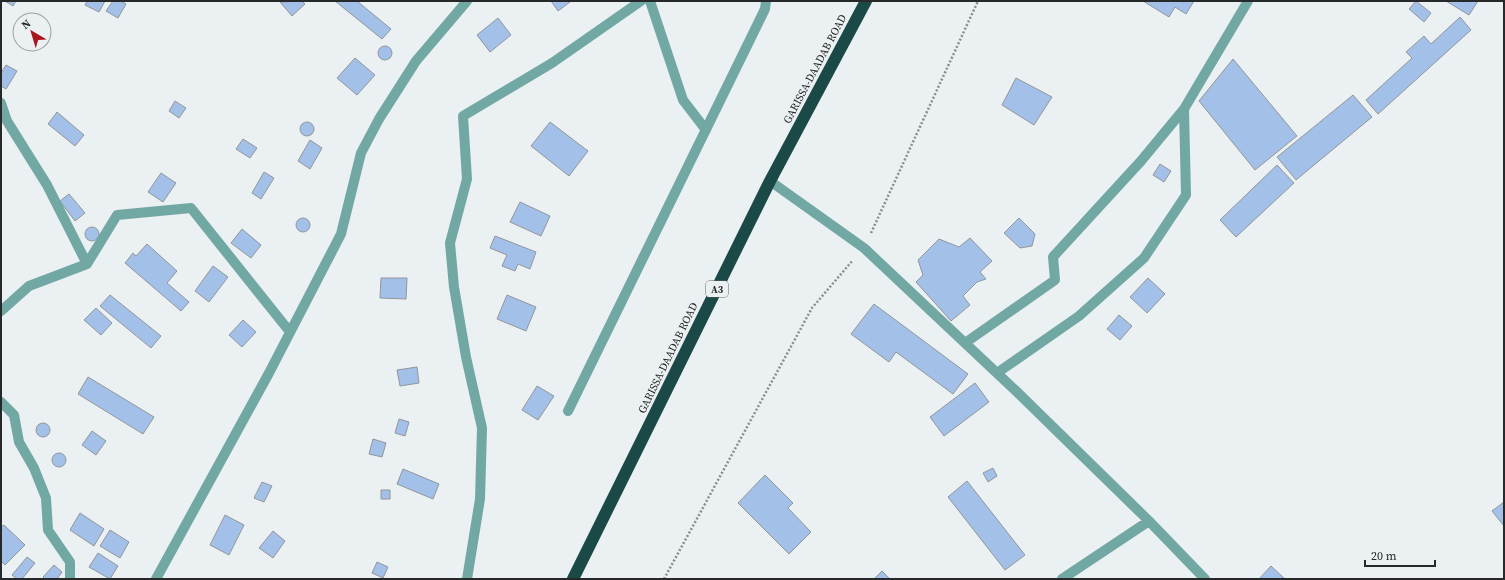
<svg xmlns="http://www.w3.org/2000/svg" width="1505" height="580" font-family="'Source Serif 4',serif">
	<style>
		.building { fill: #a2c0e8; stroke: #93969a }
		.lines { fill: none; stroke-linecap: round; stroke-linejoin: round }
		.path { stroke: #8a8d8f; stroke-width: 2.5; stroke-dasharray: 2 2; stroke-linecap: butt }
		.minor { stroke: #72a8a4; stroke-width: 10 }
		.highway { stroke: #1b4947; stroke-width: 12 }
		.labels { text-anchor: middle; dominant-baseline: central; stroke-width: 4; stroke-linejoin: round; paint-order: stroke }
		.shield { fill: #ebf0f2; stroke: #616465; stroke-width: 1 }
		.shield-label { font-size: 10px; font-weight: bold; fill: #262829 }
		.street-label { font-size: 11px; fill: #262829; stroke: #ebf0f2 }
	</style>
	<rect width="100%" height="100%" fill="#ebf0f2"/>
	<!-- building -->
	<path class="building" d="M5,1H16L13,6Z
		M87,1H105L99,12L85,5Z
		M113,1H121L126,4L118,18L106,11Z
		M302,1L305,4L292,16L280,2Z
		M335,1H357L391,29L382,39Z
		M551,1H569L570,2L558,11Z
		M1143,1H1194L1186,14L1175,7L1169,17Z
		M1416,1L1431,13L1424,22L1409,9Z
		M1446,1H1478L1469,15Z
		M1460,17L1471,30L1378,114L1366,100L1412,58L1406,52L1424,36L1431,44Z
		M498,18L511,35L490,52L477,35Z
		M378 53a7 7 0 1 1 14 0a7 7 0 1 1-14 0Z
		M355,58L375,75L357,95L337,78Z
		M1233,59L1297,136L1255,170L1199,101Z
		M6,65L17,71L6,89L1,86V73Z
		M1016,78L1052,97L1034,125L1002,105Z
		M1353,95L1372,117L1296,180L1277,157Z
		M175,101L186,108L179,118L169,111Z
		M57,112L84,135L75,146L48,124Z
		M300 129a7 7 0 1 1 14 0a7 7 0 1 1-14 0Z
		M550,122L588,151L569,176L531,146Z
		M243,139L257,148L250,158L236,149Z
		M310,140L322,148L310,169L298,161Z
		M1160,164L1171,171L1164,182L1153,175Z
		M1277,165L1294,183L1236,237L1220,220Z
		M264,172L274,178L261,199L252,193Z
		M161,173L176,183L163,202L148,192Z
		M69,194L85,213L75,221L60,201Z
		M520,202L550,216L541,236L510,222Z
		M296 225a7 7 0 1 1 14 0a7 7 0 1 1-14 0Z
		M1019,218L1035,234L1032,246L1020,248L1004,233Z
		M85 234a7 7 0 1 1 14 0a7 7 0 1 1-14 0Z
		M242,229L261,245L251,258L231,243Z
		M495,236L536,252L530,269L518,264L515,271L502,266L507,255L490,248Z
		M970,238L992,261L980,272L986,279L977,282L963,296L970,305L951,321L916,282L923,275L918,260L939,239L959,247Z
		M147,244L177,271L167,283L189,302L181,311L125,263L133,253L136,256Z
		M213,266L228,277L209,302L195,291Z
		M381,278H407L406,299L380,298Z
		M1148,278L1165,294L1147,313L1130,297Z
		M110,295L161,336L151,348L100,306Z
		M507,295L536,307L526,331L497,319Z
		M874,304L968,374L953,394L896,352L889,362L851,334Z
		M96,308L112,323L101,335L84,320Z
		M1119,315L1132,326L1120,340L1107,329Z
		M243,320L256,332L242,347L229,335Z
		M417,367L419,383L400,386L397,370Z
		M88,377L154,417L143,434L78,394Z
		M975,383L989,402L944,436L930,417Z
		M537,386L554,396L538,420L522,410Z
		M399,419L409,422L405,436L395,433Z
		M36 430a7 7 0 1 1 14 0a7 7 0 1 1-14 0Z
		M92,431L106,441L96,455L82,445Z
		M373,439L386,443L382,457L369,454Z
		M52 460a7 7 0 1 1 14 0a7 7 0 1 1-14 0Z
		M993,468L997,476L988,482L983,473Z
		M403,469L439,484L433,499L397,484Z
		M765,475L793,503L788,508L811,532L789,554L738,503Z
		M967,481L1025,555L1005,570L948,497Z
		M262,482L272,486L264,502L254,498Z
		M381,490H390V499H381Z
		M1504,502V526L1492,511Z
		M80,513L104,529L94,546L70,530Z
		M225,515L244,525L229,555L210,545Z
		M4,525L25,545L5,565L1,561V527Z
		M110,530L129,542L120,558L100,546Z
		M273,531L285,541L273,558L259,548Z
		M98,553L118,566L110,579L89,567Z
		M27,557L35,563L22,579H17L12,575Z
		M377,562L388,567L383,578L372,573Z
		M54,565L62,572L57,579H45L43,577Z
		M1271,566L1285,579H1259Z
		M882,571L890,579H874Z"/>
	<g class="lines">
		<!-- path -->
		<path class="path" d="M871,233L978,1
			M664,579L812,308L853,260"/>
		<!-- minor -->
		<path class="minor" d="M650,1L683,100L706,130
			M1,103L7,121L47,185L87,264
			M770,181L864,248L1015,390L1149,521L1205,579
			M1,311L29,286L87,264L117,215L191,208L290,332
			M965,343L1055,280L1053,257L1141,161L1184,109L1248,1
			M997,373L1079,316L1144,258L1186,195L1184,109
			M1,402L14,415L19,442L34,468L46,498L48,530L70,562V579
			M568,411L765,9L766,1
			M156,579L269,373L341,234L361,153L379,119L416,61L467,1
			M467,579L480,499L482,428L466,357L454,287L450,243L467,179L463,116L552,63L641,1
			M1062,579L1149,521"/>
		<!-- highway -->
		<path class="highway" d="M573,579L770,181L866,1"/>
	</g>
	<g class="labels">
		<!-- shield labels -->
		<rect class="shield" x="706" y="281" width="22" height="16" rx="3"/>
		<g class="shield-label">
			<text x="717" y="289">A3</text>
		</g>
		<!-- street labels -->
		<g class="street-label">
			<text transform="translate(815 69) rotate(-62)">GARISSA-DAADAB ROAD</text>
			<text transform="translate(668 358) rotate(-64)">GARISSA-DAADAB ROAD</text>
		</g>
	</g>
	<!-- border -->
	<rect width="1505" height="580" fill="none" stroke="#262829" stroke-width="4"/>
	<!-- north arrow -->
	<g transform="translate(32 32) rotate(322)"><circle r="19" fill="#ebf0f2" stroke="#9ca0a2"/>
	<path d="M0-3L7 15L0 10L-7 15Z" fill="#a9141e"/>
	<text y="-6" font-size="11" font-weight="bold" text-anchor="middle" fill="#262829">N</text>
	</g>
	<!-- scale -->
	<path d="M1365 560v6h70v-6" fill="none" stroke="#262829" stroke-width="2"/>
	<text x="1371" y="560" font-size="12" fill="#262829" stroke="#ebf0f2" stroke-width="3" paint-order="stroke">20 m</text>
</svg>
